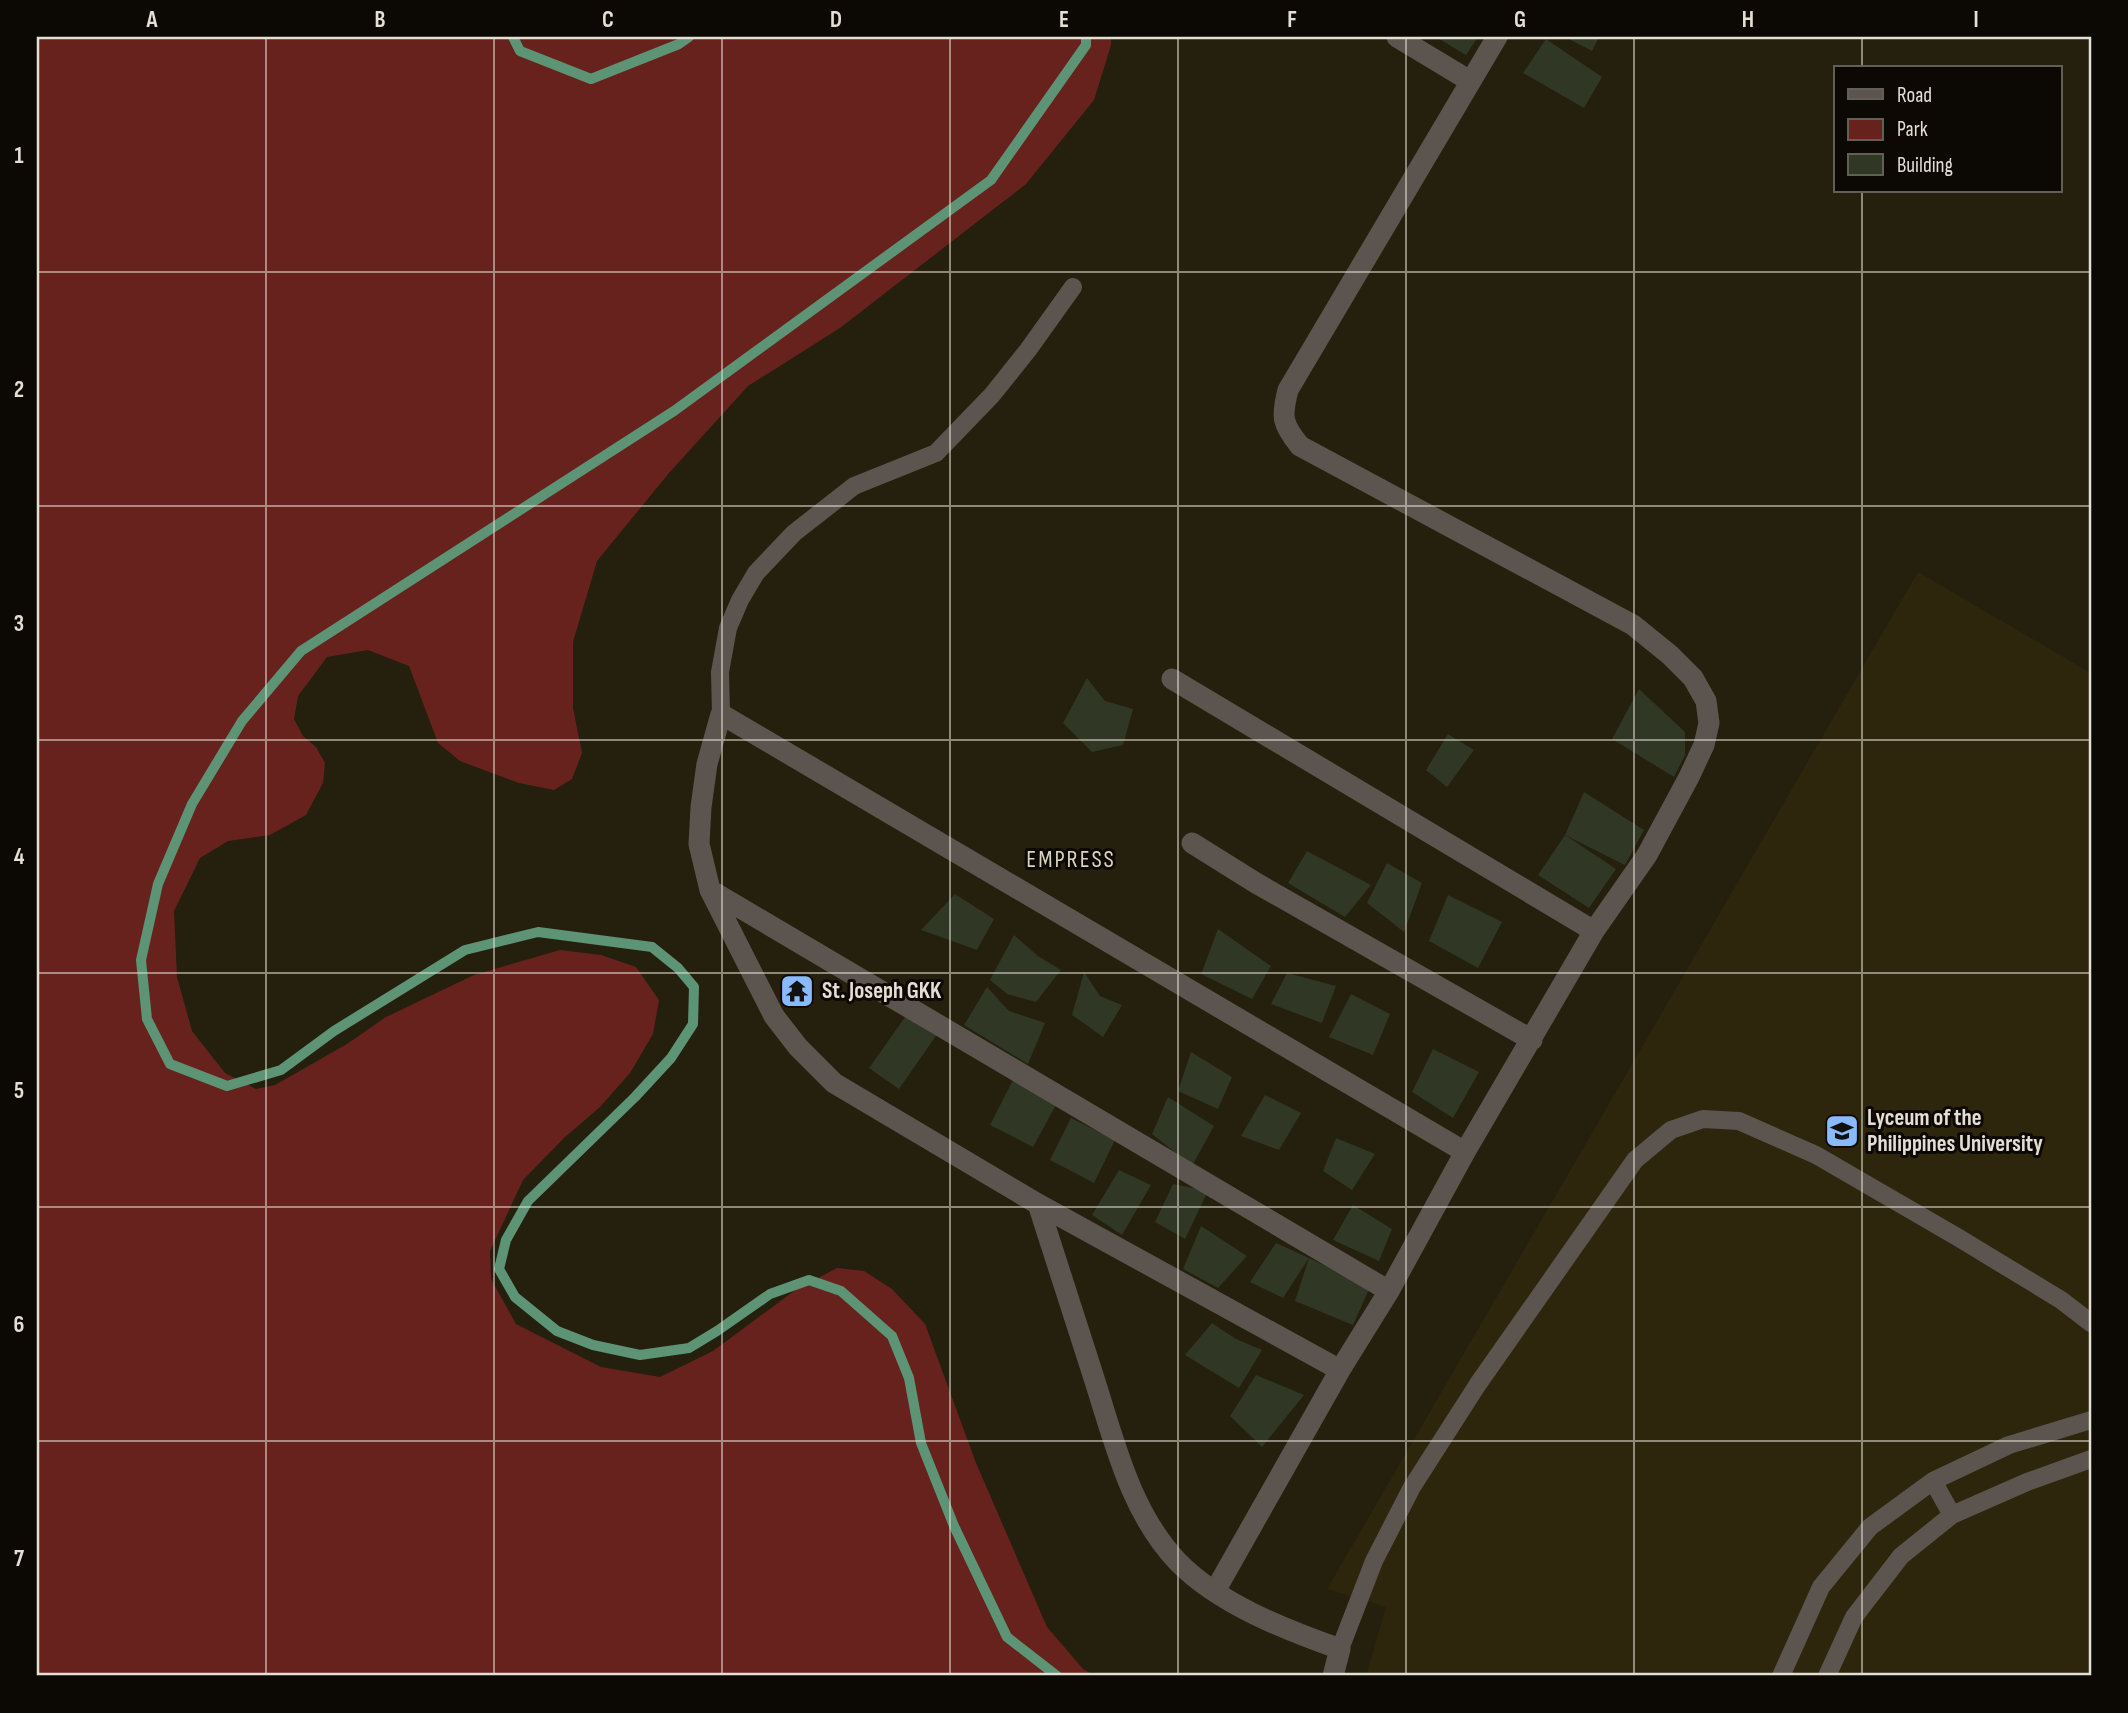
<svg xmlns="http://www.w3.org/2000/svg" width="2128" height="1713" font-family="'Sofia Sans Condensed',sans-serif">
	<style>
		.built { fill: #2d260d }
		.green { fill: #68221e }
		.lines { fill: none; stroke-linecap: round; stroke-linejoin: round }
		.stream { stroke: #5c9475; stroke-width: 10 }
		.building { fill: #303725 }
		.lane { stroke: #5c544e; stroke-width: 18 }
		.street { stroke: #5c544e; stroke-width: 21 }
		.grid { fill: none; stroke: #e3dfd4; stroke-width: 2; stroke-opacity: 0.55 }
		.labels { text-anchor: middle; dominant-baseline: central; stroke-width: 6; stroke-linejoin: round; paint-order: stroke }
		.poi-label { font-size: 23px; font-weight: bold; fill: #e3dfd4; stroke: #0c0904; text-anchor: start }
		.neighbourhood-label { font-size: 24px; letter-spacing: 2px; fill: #dad3bd; stroke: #0c0904 }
		.neatline { fill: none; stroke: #e3dfd4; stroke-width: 2.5 }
		.grid-label { font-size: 23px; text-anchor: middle; font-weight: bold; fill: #e3dfd4 }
	</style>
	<rect width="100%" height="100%" fill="#251f0e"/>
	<!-- built -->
	<path class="built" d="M1918,572L2091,673V1676H1366L1386,1607L1327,1589Z"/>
	<!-- green -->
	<path class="green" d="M37,37H1111V45L1094,100L1026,184L840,328L748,386L669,473L597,561L573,642V708L582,753L572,779L554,790L519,783L460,761L438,743L409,666L368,650L327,657L298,696L294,719L303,736L316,747L325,763L323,783L306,815L270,835L228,841L200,858L174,911L177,977L192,1031L225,1073L256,1089L275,1085L347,1044L386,1017L474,975L560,950L601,955L636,967L659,1000L653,1034L630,1073L600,1107L564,1138L523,1180L490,1251L491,1279L516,1324L601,1367L660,1377L713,1351L794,1291L837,1268L864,1271L892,1289L925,1324L976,1463L1047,1627L1083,1669L1095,1676H37Z"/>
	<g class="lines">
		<!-- stream -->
		<path class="stream" d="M513,37L520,51L591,79L679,44L689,37
			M1057,1676L1007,1637L954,1526L921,1443L909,1378L892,1336L841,1291L809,1280L770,1294L717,1331L689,1348L640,1355L593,1345L557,1331L515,1297L499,1269L506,1240L528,1201L635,1097L671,1058L693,1024L694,987L678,968L652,947L538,932L465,950L334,1031L281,1070L227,1086L170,1064L147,1019L141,960L158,884L192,804L242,721L301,651L674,411L991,180L1086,45V37"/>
	</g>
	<!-- building -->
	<path class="building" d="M1436,37H1478L1466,55Z
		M1565,37H1599L1592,51Z
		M1546,39L1602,77L1584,108L1523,73Z
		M1087,678L1105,701L1133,709L1123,745L1092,752L1063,723Z
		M1639,689L1685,732V755L1674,777L1612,739Z
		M1448,734L1474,750L1447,787L1426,770Z
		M1584,792L1644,830L1625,865L1565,835Z
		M1565,835L1616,869L1589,908L1538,875Z
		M1307,851L1371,885L1345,917L1288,883Z
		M1387,863L1422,883L1404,932L1367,903Z
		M955,894L994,919L977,950L921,930Z
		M1448,895L1502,922L1478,968L1429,941Z
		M1218,929L1271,966L1252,999L1201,974Z
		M1014,935L1038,956L1061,970L1036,1002L1007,994L990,980Z
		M1084,972L1100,996L1122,1005L1103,1037L1072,1015Z
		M1287,973L1336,986L1322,1023L1271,1004Z
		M987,987L1009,1011L1045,1023L1028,1064L964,1025Z
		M1351,994L1390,1014L1373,1055L1329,1037Z
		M908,1013L938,1033L899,1089L869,1068Z
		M1433,1049L1479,1072L1453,1118L1412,1092Z
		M1191,1052L1232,1077L1218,1109L1178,1091Z
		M1014,1078L1056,1105L1033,1147L990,1125Z
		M1265,1095L1301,1113L1279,1150L1241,1136Z
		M1168,1097L1214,1126L1192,1166L1152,1134Z
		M1071,1118L1115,1140L1094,1183L1050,1160Z
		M1336,1138L1375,1154L1352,1190L1323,1171Z
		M1119,1170L1151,1185L1122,1235L1092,1215Z
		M1173,1184L1208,1191L1185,1239L1155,1222Z
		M1353,1205L1392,1229L1379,1261L1333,1240Z
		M1201,1226L1247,1256L1218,1288L1183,1269Z
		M1276,1243L1309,1258L1283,1298L1250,1282Z
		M1309,1258L1370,1287L1353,1325L1295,1301Z
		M1212,1323L1236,1339L1262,1350L1239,1388L1185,1355Z
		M1256,1375L1304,1395L1262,1447L1230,1416Z"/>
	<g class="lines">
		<!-- lane -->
		<path class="lane" d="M721,714L720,672L728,628L740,600L756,573L794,533L854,486L936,453L992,395L1028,350L1073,287
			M1933,1481L1952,1515
			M1340,1649L1374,1561L1412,1487L1478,1384L1635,1160L1671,1130L1703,1119L1739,1121L1816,1155L1959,1238L2061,1300L2091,1323
			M1781,1676L1821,1587L1870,1527L1933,1481L2009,1445L2091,1420
			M1827,1676L1854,1617L1901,1556L1952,1515L2027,1482L2091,1459"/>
		<!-- street -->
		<path class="street" d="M1397,37L1470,81
			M1172,679L1594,931
			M1192,843L1256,883L1532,1040
			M710,890L1389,1291
			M1038,1204C1056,1261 1075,1318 1093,1375C1114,1440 1130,1512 1178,1562C1219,1604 1286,1630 1340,1649L1333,1676
			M1340,1370L1038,1204L834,1083L798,1047L774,1016L710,890L699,844L701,807L707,764L721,714L1465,1152
			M1215,1591L1340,1370L1389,1291L1465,1152L1594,931L1647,855L1689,777L1704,745L1709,723L1706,701L1693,678L1670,655L1633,625L1300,446C1282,424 1281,417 1288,390L1497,37"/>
	</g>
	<!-- grid -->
	<path class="grid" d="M266,37V1676M494,37V1676M722,37V1676M950,37V1676M1178,37V1676M1406,37V1676M1634,37V1676M1862,37V68M1862,191V1676M37,272H2091M37,506H2091M37,740H2091M37,973H2091M37,1207H2091M37,1441H2091"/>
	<!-- icons -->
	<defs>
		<g id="temple-square" transform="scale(1.75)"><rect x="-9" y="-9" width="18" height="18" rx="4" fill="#88bafc" stroke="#0c0904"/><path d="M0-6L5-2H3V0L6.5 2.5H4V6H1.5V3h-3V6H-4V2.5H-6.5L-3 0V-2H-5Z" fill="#111"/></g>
		<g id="university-square" transform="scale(1.75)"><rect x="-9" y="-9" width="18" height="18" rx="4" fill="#88bafc" stroke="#0c0904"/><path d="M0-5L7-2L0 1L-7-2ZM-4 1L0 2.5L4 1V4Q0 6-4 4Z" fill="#111"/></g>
	</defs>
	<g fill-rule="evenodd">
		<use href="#temple-square" x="797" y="991"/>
		<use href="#university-square" x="1842" y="1131"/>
	</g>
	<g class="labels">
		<!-- poi labels -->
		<g class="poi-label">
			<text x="822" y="991">St. Joseph GKK</text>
			<text x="1867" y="1118">Lyceum of the<tspan x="1867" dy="26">Philippines University</tspan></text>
		</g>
		<!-- neighbourhood labels -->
		<g class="neighbourhood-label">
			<text x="1071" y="859">EMPRESS</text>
		</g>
	</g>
	<!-- border -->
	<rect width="2128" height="1713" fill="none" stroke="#0c0904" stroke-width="77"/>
	<!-- legend -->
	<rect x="1834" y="66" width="228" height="126" fill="#0c0904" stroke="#625f57" stroke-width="2"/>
	<rect x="1848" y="89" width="35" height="10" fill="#5c544e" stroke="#625f57" stroke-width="2"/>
	<text x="1897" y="102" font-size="21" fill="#e3dfd4">Road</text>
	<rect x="1848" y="119" width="35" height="21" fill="#68221e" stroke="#625f57" stroke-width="2"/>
	<text x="1897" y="136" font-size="21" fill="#e3dfd4">Park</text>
	<rect x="1848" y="154" width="35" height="21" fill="#303725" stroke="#625f57" stroke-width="2"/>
	<text x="1897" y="172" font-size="21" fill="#e3dfd4">Building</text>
	<rect x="38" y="38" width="2052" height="1636" class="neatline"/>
	<g class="grid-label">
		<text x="152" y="27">A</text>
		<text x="380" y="27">B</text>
		<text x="608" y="27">C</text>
		<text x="836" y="27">D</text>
		<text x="1064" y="27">E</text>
		<text x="1292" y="27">F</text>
		<text x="1520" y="27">G</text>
		<text x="1748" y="27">H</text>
		<text x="1976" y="27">I</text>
		<text x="19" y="163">1</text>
		<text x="19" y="397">2</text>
		<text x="19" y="631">3</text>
		<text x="19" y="864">4</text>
		<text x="19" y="1098">5</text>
		<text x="19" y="1332">6</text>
		<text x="19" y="1566">7</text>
	</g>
</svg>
